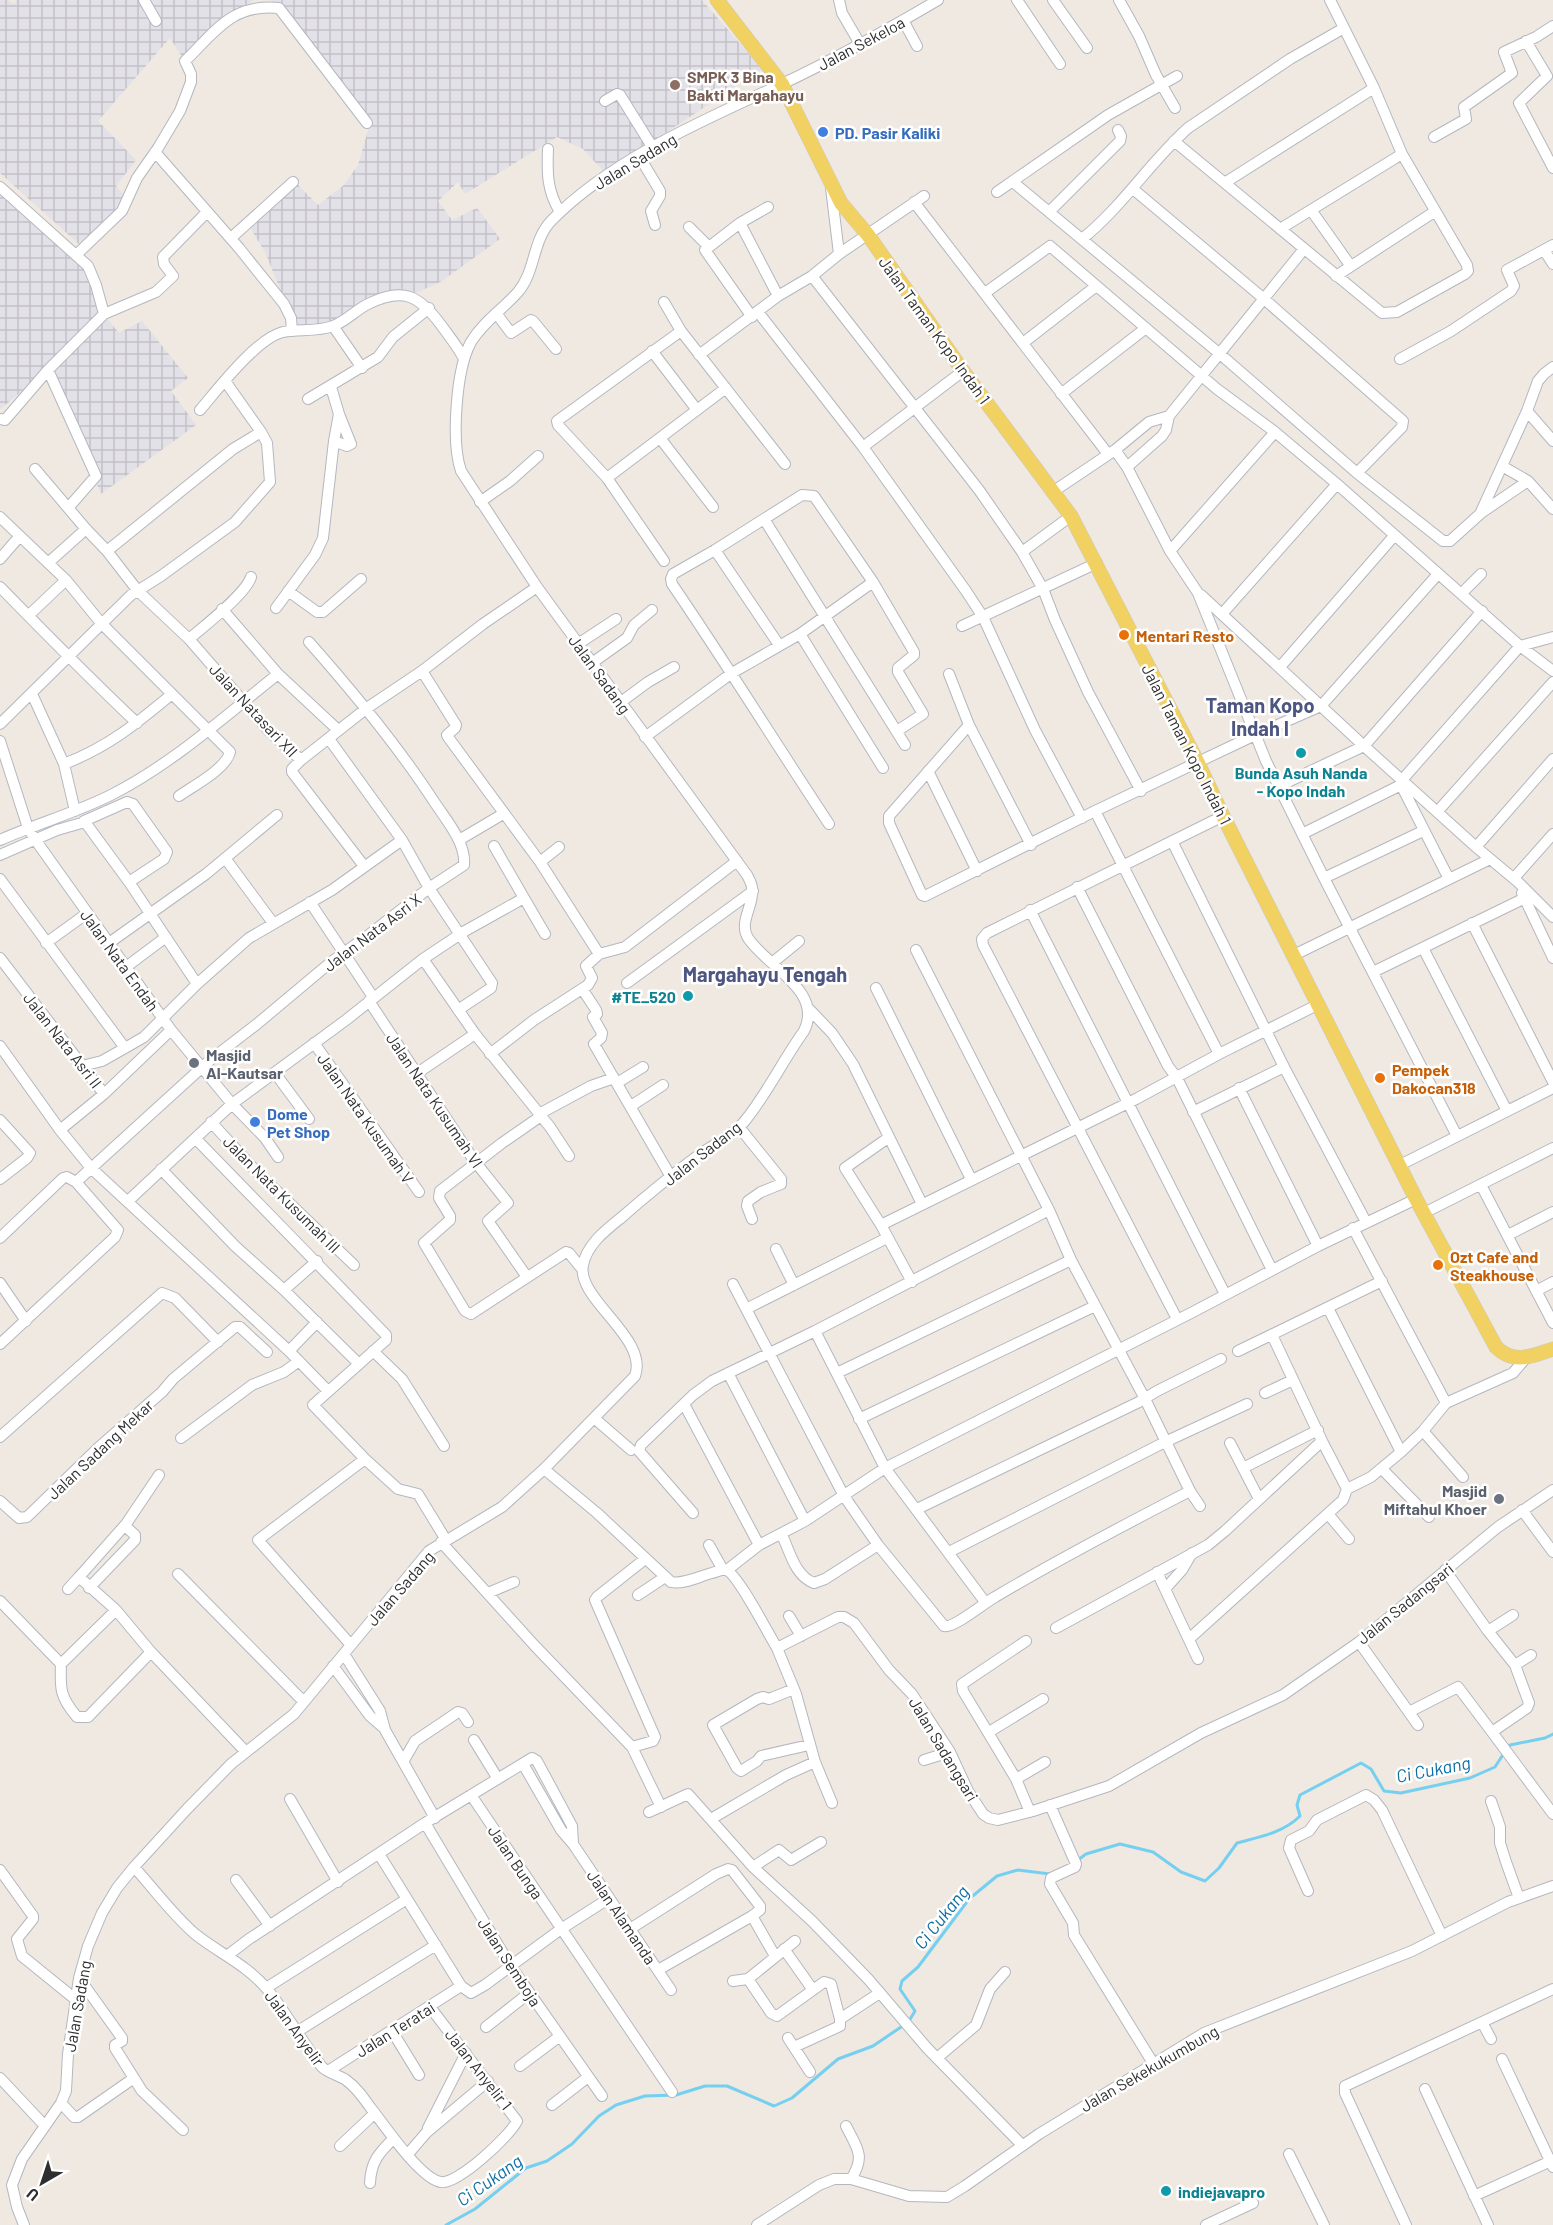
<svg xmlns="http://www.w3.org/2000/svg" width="1553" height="2225" font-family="Barlow,sans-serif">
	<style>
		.industrial { fill: url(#industrial-grid) }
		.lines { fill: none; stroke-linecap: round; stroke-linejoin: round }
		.stream { stroke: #75cff0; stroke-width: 3 }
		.minor-casing { stroke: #b4b7c1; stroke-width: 12 }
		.major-casing { stroke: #c9c9c9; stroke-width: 15 }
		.minor { stroke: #fff; stroke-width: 10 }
		.major { stroke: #f2d163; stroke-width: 14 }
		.education-dot { fill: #8d6e63; stroke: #fff; stroke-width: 2 }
		.shop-dot { fill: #3f7fe0; stroke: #fff; stroke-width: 2 }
		.food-dot { fill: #e8710a; stroke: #fff; stroke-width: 2 }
		.culture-dot { fill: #0f9aa8; stroke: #fff; stroke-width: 2 }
		.worship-dot { fill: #6b7280; stroke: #fff; stroke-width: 2 }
		.labels { text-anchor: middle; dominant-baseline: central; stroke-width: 5; stroke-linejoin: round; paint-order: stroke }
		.street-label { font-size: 16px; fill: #2e2e2e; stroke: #fff }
		.education-label { font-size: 16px; font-weight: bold; fill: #785e54; stroke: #fff; text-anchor: start }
		.shop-label { font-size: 16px; font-weight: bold; fill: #366cbe; stroke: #fff; text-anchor: start }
		.food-label { font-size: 16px; font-weight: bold; fill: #c56008; stroke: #fff; text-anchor: start }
		.culture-label { font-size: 16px; font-weight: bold; fill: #0d838f; stroke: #fff }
		.worship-label { font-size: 16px; font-weight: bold; fill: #5b616d; stroke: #fff; text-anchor: start }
		.water-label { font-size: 18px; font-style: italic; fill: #0d6fa3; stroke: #fff }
		.quarter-label { font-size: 20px; font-weight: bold; fill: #4d5680; stroke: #fff }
	</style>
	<defs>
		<pattern id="industrial-grid" width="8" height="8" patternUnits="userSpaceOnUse" patternTransform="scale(1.5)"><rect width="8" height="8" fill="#e3e1e8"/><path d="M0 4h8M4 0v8" fill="none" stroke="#c3c1c7"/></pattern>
	</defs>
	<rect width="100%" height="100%" fill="#efe9e1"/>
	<!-- industrial -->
	<path class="industrial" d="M0,0H8L14,4L17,0H254L184,60L170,38L98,121L136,160L116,186L128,200L81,246L0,173Z
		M271,0H702L762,69L605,173L583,149L557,137L465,194L458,182L438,201L452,220L477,208L500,239L442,281L410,296L389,297L334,326L298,334L265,252L249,226L294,181L318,205L344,185L358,165L369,127Z
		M0,187L88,262L97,307L119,333L142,321L188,378L171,391L196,425L101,494L48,370L0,409Z"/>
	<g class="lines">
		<!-- stream -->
		<path class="stream" d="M1508,1748L1510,1745L1545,1738L1553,1734
			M1078,1860L1086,1854L1120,1844L1153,1852L1181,1872L1205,1881L1219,1868L1237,1843C1259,1837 1283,1833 1300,1816L1297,1805L1300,1795L1361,1763L1371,1769L1384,1791L1401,1793L1470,1778L1495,1767L1504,1753
			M909,2021L915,2011L900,1989L902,1981L918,1967L969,1899L997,1876L1018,1870L1050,1874
			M446,2225L475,2209L526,2168L547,2161L572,2144L599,2116L616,2105L645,2096L676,2095L705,2086H727L774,2106L792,2098L838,2059L873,2046L904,2025"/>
		<!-- minor casing -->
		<g class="minor-casing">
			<path id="minor" d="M144,0L156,21
				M839,0L842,13L860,44
				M1017,0L1060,64
				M1053,0L1087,48
				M1119,0L1139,36L1156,75L1175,108
				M903,20L917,46
				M1526,41L1547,76L1519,103L1553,168
				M605,101L617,94L620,95L653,148
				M1434,137L1466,119L1464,107L1512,73L1504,52L1536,37L1553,26
				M1174,141L1382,313L1397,312L1465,274L1468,271L1467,265L1402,154L1374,88L1330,0
				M548,149C547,173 547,191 560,212
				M155,152L239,248L284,304L291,318L292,331
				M639,156L660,191V196L651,211L655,225
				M1013,182L1220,354L1357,473L1443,541H1450L1480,514L1527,411L1538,381L1544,374L1553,367
				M1226,182L1374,88
				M0,187L88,266L96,285L104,314
				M831,188L839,254
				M1133,189L1263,298L1403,421L1402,427L1357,473
				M997,192L1108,115L1177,76
				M914,202L1108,454
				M1311,210L1350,265
				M1049,212L1120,141L1121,136L1118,130
				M740,223L778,296
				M689,227L708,246
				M1280,229L1402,154
				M231,238L293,182
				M1082,239C1122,207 1150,162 1188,128L1290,59L1344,28
				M1544,250L1553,264
				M76,255L122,211L137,178L158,148L180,111L191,82V74L185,61C215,32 232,3 279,8L367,123
				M812,276L979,490L1022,552L1043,589L1055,620L1088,692L1141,791
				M1336,276L1434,212
				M985,293L1050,246L1217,389L1275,432L1337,484L1520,646L1553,671
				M664,302L681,331L785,464
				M758,312L863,447L966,591L983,617L1035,730L1082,818
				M496,313L511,333L531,320L533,321L556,349
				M752,317L705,250L740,223L768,207
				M333,326L362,368
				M1023,343L1095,287
				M652,351L697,410
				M699,355L778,296L812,276L839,254L924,196
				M1400,359L1451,331L1511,291L1514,286L1507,270L1553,245
				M48,370L96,476L68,508
				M1061,394L1146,328
				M308,399L378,357L393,337L429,308
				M200,410C218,389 257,338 283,332C299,329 317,332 333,326C345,322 356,310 368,304C403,287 419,295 441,325C449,336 458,347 464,359
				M1527,411L1553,441
				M0,419L5,420L48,370L104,314L156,292L173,276L164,264L163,257L207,212
				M660,438L713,507
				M334,441L347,446L351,444L339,414
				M863,447L963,371
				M1115,450L1149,422L1169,416
				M1502,466L1528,481L1553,509
				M1127,467L1162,436L1166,430L1169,416L1304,249
				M35,469L86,529L107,551L138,591L189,639L269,731L301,760L292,769V772L364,866
				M607,478L726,388
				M1054,491L1115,450L1127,467L1170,551L1198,593L1266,761L1324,878L1457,1136
				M480,502L510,481L538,456
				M1481,513L1528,481
				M0,517L66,580L101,623L230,752C226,769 193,786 179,796
				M764,519L905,745
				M715,550L779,645
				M107,551L233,449L261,432
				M1170,551L1275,432
				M1022,552L1071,516
				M0,559L19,537
				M664,561L607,478L558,425L557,421L681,331
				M48,563L86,529
				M0,587C45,633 90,679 137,723
				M288,591L317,612H323L361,579
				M1462,593L1481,574
				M1201,595L1364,746L1476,847L1519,883L1553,917
				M276,608L315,555L323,538L334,441L339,414L331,387
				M222,609L278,674L338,730
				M1222,614L1337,484
				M29,615L66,580
				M962,626L1097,563
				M800,634L883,768
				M189,639C204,626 246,594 251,577
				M578,644L616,619
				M592,663L627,638L634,625L652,610
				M1280,667L1394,536
				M422,671L456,725L455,728L447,735L448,737L540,862L599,954
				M949,674L969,725L1031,845
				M32,694L64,764L75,811
				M621,702L648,682L674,667
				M0,724L131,595L161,576L235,522L270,482L267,443L261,432L225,381
				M969,725L889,816V823L922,895L925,896L1095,811L1255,735L1321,706L1438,574
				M645,737L732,673L800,634L873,582
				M329,739L402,840L429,888L492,983L491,988L458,1010
				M0,741L28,828L34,838L171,1030L232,1104L265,1138L278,1157
				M301,760L367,708L422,671L483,624L537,587
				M64,764C108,747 136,724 172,694
				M928,771L977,871
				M1279,786L1364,746L1482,611
				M1095,811L1219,1054
				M1437,812L1553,682
				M84,821L127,802L133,804L167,852L164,859L129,882
				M829,824C776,744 726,663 672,584L671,579L673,574L715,550L802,495L814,496L873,582L914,652V655L898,668V672L923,714L897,731
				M1302,834L1401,785
				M0,840C36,824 75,813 111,795C172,764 224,717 278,674
				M459,840L503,814
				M1172,841L1284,1067L1366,1222
				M494,846L524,898
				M1476,847L1553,759
				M0,855L57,830L85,822L129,882L197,984
				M225,858L273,923
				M540,862L559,847
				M1324,878L1423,831
				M1514,878L1553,834
				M0,879L125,1048L144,1037L197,984L249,938L332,890L402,840
				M1449,879L1401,785L1402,780L1520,646L1553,637
				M1077,887L1168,1066L1177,1078L1272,1270
				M1522,893L1553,958
				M310,902L373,997
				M1030,910L1225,1294
				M1472,923L1553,1082
				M46,943L86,914
				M109,943L206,874L277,815
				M1423,948L1507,1111
				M916,950L1049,1210L1071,1260L1145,1399L1190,1491L1200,1506
				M1294,955L1490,859
				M0,958L104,1094
				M772,963L799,941
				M126,967L166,937
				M1373,972L1523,899
				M627,983L753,891
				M876,988L971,1179
				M583,990L596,1010L597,1014L593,1017L602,1033L601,1038L594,1044L671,1177
				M369,1001L473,1159L508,1203L488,1221L527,1277
				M809,1009L832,1033L853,1064L922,1204
				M475,1034L550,1127L569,1156
				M314,1043L419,1192
				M0,1046L60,1130L91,1168L289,1351L327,1390
				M490,1054L534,1020L588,985L592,978L586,966L599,954L625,947L737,861
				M82,1066L102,1061L125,1048
				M275,1073L309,1119
				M416,1074L475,1034L423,959
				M617,1083L643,1067
				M1239,1088L1318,1246
				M631,1106L663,1085
				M1193,1112L1284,1067
				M539,1114L591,1086L614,1078
				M541,1116L502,1143L440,1191L439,1198L450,1216V1220L424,1243L465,1311L471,1314L566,1252L569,1253L582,1269
				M0,1120L30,1153L27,1158L0,1179
				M211,1122L255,1170L354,1265
				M739,1127L781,1179V1184L761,1192L748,1201L747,1206L752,1219
				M60,1130L104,1094L171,1030
				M888,1138L845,1168L881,1225L912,1282
				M196,1139C259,1204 323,1269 386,1335V1340L313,1405L365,1459L398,1489L418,1494L446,1540
				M1400,1165L1553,1088
				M161,1169L235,1246L284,1290L358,1363
				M76,1182L209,1061L257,1024L331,962L370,934L429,888L464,865C466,843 447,821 435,803C398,746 355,694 309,642
				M1481,1185L1553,1323
				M128,1201L232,1104L346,1020L423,959L465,931L524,898L545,934
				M1424,1213L1553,1148
				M881,1225L1136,1099L1219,1054L1319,1004
				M1353,1228L1446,1403
				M1508,1235L1553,1212
				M0,1238L63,1178L67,1177L76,1182L118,1230L115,1237L0,1344
				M776,1249L794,1285
				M0,1283L26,1321
				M733,1284L844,1496L878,1545L944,1626C953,1629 984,1603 995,1597C1059,1559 1124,1525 1190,1491
				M284,1290L317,1261
				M1536,1291L1553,1282
				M1328,1308L1401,1452
				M746,1309L887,1238
				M1177,1319L983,945L982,939L987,933L1223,816
				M815,1331L885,1468L985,1602
				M289,1351L317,1322
				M373,1351L402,1379L444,1446
				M1238,1351L1382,1281
				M728,1373L805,1521
				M837,1373L1071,1260
				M1265,1393L1293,1380
				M684,1404L759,1545
				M594,1418L631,1450
				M859,1419L1095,1306
				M1423,1431L1463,1477
				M0,1437L162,1293L175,1298L218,1342
				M181,1438L252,1385L284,1372L299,1361
				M1230,1443L1259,1499
				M1243,1468L1318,1430
				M544,1469L597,1513L671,1582C683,1585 700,1576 712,1573C716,1572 721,1569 726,1570C737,1573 769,1635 777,1648L838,1617H844L854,1623L889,1670L912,1694L950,1752L968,1791L983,1814L989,1818L998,1820L1033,1811L1109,1786L1201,1733L1283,1695L1359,1642L1498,1527L1553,1490
				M1382,1469L1429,1517
				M1347,1489L1371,1477L1401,1452L1423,1431L1446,1403L1513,1373L1525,1359
				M0,1501L19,1518L27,1517L98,1448L162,1392L173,1379L235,1327H240L267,1352
				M917,1509L1139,1402L1157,1391L1221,1359
				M1522,1510L1553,1552
				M693,1513L639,1451L641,1445L693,1395L712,1381L815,1331L1049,1210
				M1328,1514L1349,1539
				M782,1535C790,1552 795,1576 814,1583L825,1579L878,1545
				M441,1542L535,1646L632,1747L661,1807
				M709,1545L723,1570
				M949,1552L1165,1442L1247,1404
				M727,1570L759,1545L805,1521L885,1468L1191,1313L1318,1246L1416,1199
				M1445,1570L1488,1631L1515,1665L1529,1703L1527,1708L1492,1732L1553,1814
				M1157,1572L1198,1659
				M178,1574L304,1702
				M79,1577L126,1524L159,1475
				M89,1588L135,1540V1535L125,1526
				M68,1589L79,1577L116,1610L151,1652L246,1752
				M1165,1589L1182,1570L1192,1553
				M488,1593L514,1582
				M638,1595L665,1577
				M0,1601L61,1664
				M116,1610L61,1664C60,1689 60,1697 77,1717H88L151,1652
				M789,1616L801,1636
				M1056,1628L1208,1545L1225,1531L1322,1441L1272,1335
				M1488,1631L1513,1615
				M1189,1639L1343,1500L1347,1489L1322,1441
				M1026,1641L962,1684L963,1691L1016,1779L1030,1812
				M1359,1642L1418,1725
				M351,1645L258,1540L365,1459
				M777,1648L796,1694L815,1762L832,1803
				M344,1654L380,1711L385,1730L435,1818
				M1515,1665L1531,1655
				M333,1666L370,1716L385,1729
				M794,1689L769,1699L763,1697L757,1699L713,1725L737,1768L741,1771L757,1761L761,1756L809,1745
				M1409,1712L1458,1687L1492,1732
				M989,1732L1043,1699
				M474,1740L498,1779
				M632,1747L653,1741L655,1737L595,1600L597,1597L645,1559
				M924,1760L950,1752
				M403,1762L415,1741L458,1712L462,1713L468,1722
				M523,1764L561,1830L573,1844L671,1990
				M1016,1779L1045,1762
				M471,1795L672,2092
				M290,1799L338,1882
				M1491,1801L1500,1827V1843L1506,1862L1519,1898
				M1050,1805L1076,1864L1075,1867L1051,1878L1050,1884L1073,1923L1074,1935L1153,2063
				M649,1812L688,1794L753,1867L812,1921L869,1980L927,2048L1022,2145
				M711,1819L786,1775L815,1762
				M425,1823L510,1965L602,2096
				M379,1854L461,1986L471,1993L485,1985L561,1929L608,1899
				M134,1867C154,1889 172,1914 195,1934C219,1953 247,1965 267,1989C287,2013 302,2043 322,2067C328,2073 339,2075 346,2080C356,2087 363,2097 370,2107C383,2123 420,2179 441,2182C457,2185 510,2136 517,2121L430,2007
				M753,1867L779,1850L791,1860L821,1842
				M0,1870L33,1916V1919L17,1939L22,1956L75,1999
				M236,1880L270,1926
				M1308,1891L1289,1848L1291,1840L1309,1831L1317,1820L1366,1795L1374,1800L1382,1810L1442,1936
				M752,1916L775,1956
				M630,1929L716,1874L728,1869L732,1870L760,1906V1910L752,1916L658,1970
				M784,1949L813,1990
				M228,1955L249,1939L425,1823L532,1758L537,1761L572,1826L573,1844
				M79,1978L122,2038V2041L115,2045V2048L142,2091L183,2130
				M748,1979L771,2013L777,2016L824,1982L831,1984L840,2019V2026L794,2047
				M733,1981L748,1979L795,1941
				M266,1988L407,1899
				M840,2019L875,1996
				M1482,2022L1491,2039
				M486,2027L529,1993
				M298,2031L436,1945
				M392,2031L419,2075
				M788,2038L810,2072
				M937,2058L976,2025L990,1989L1005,1972
				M1502,2059L1553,2167
				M520,2066L560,2036
				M328,2071L461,1986
				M0,2078L45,2126
				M1425,2089L1488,2225
				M61,2103L74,2117H78L134,2078
				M552,2105L588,2077
				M846,2126C857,2148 866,2156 851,2179
				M428,2128L466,2053
				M340,2146L375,2113
				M408,2154L426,2133L488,2081
				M1289,2154L1324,2225
				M370,2183C371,2162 378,2154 393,2139
				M1474,2196L1553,2160
				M24,2225L17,2207L12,2185L22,2159L61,2103L66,2091L68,2054L79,1978L88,1946L102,1913L117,1888L134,1867L187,1809L231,1764L294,1714L429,1551L502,1507L544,1469L635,1376C649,1338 576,1299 583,1265C587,1244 606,1230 622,1217C647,1195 673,1174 700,1154C715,1144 732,1136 744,1122C767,1094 783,1060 804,1031C824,991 767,967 748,938C738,922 755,904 752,888C752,884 749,879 747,875L537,587L461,471C451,442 456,369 471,342C483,322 503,309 518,292C536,271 532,240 552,220C612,159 706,119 782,84C835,59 887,30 938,0
				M757,2225L819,2185L834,2179H851L909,2196L947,2197L965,2186L1039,2134L1204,2033L1412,1951L1508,1902L1553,1886
				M1206,2225L1253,2203
				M1406,2225L1345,2093V2086L1553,1989"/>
		</g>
		<!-- major casing -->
		<g class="major-casing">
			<path id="major" d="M717,0L782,84L841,203L868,235L963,371L1071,516L1198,763L1223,816L1416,1199L1496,1347C1514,1365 1532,1356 1553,1349"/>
		</g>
		<!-- minor -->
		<use href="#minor" class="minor"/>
		<!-- major -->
		<use href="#major" class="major"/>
	</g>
	<!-- markers -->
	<circle class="education-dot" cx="675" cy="85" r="6"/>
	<g class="shop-dot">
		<circle cx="823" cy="132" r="6"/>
		<circle cx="255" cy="1122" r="6"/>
	</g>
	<g class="food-dot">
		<circle cx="1124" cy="635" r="6"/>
		<circle cx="1380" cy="1078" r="6"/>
		<circle cx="1438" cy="1265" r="6"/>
	</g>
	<g class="culture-dot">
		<circle cx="1301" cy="753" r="6"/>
		<circle cx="688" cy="996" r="6"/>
		<circle cx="1166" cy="2191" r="6"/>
	</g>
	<g class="worship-dot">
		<circle cx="194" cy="1063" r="6"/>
		<circle cx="1499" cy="1499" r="6"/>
	</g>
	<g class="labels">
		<!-- street labels -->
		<g class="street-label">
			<text transform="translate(861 43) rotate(-28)">Jalan Sekeloa</text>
			<text transform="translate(635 161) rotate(-31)">Jalan Sadang</text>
			<text transform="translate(935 330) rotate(54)">Jalan Taman Kopo Indah 1</text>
			<text transform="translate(600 674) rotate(54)">Jalan Sadang</text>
			<text transform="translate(254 710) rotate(47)">Jalan Natasari XII</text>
			<text transform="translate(1187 744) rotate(63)">Jalan Taman Kopo Indah 1</text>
			<text transform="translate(372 932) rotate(-37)">Jalan Nata Asri X</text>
			<text transform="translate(120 960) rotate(54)">Jalan Nata Endah</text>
			<text transform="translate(63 1040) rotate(52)">Jalan Nata Asri II</text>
			<text transform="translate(435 1100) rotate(56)">Jalan Nata Kusumah VI</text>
			<text transform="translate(366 1118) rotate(55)">Jalan Nata Kusumah V</text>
			<text transform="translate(702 1153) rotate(-38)">Jalan Sadang</text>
			<text transform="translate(282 1194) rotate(45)">Jalan Nata Kusumah III</text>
			<text transform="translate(100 1449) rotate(-43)">Jalan Sadang Mekar</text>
			<text transform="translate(400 1588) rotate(-49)">Jalan Sadang</text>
			<text transform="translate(1405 1603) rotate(-39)">Jalan Sadangsari</text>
			<text transform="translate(944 1749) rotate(59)">Jalan Sadangsari</text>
			<text transform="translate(516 1862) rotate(56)">Jalan Bunga</text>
			<text transform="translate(622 1917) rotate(56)">Jalan Alamanda</text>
			<text transform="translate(510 1962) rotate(57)">Jalan Semboja</text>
			<text transform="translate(77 2006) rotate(-80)">Jalan Sadang</text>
			<text transform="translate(295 2028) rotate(54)">Jalan Anyelir</text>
			<text transform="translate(395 2029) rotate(-32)">Jalan Teratai</text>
			<text transform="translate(1149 2068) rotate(-30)">Jalan Sekekukumbung</text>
			<text transform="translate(479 2069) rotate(52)">Jalan Anyelir 1</text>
		</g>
		<!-- education labels -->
		<g class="education-label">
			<text x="687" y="76">SMPK 3 Bina<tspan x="687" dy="18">Bakti Margahayu</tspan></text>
		</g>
		<!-- shop labels -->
		<g class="shop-label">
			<text x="835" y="132">PD. Pasir Kaliki</text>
			<text x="267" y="1113">Dome<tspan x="267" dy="18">Pet Shop</tspan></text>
		</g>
		<!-- food labels -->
		<g class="food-label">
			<text x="1136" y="635">Mentari Resto</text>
			<text x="1392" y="1069">Pempek<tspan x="1392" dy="18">Dakocan318</tspan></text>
			<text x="1450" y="1256">Ozt Cafe and<tspan x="1450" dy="18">Steakhouse</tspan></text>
		</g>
		<!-- culture labels -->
		<g class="culture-label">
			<text x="1301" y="772">Bunda Asuh Nanda<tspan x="1301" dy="18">- Kopo Indah</tspan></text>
			<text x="676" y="996" text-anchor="end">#TE_520</text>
			<text x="1178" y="2191" text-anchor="start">indiejavapro</text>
		</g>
		<!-- worship labels -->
		<g class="worship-label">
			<text x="206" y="1054">Masjid<tspan x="206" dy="18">Al-Kautsar</tspan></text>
			<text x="1487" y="1490" text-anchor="end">Masjid<tspan x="1487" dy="18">Miftahul Khoer</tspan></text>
		</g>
		<!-- water labels -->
		<g class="water-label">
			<text transform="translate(1433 1769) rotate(-11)">Ci Cukang</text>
			<text transform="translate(941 1917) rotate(-51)">Ci Cukang</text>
			<text transform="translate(489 2180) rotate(-35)">Ci Cukang</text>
		</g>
		<!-- quarter labels -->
		<g class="quarter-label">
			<text x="1260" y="705">Taman Kopo<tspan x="1260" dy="23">Indah I</tspan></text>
			<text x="765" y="974">Margahayu Tengah</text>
		</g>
	</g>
	<!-- north arrow -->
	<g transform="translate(42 2183) rotate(219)" stroke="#ffffff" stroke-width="4.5" paint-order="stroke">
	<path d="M0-4.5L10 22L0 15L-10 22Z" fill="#2e2e2e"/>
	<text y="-9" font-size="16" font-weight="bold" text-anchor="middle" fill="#2e2e2e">U</text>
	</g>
</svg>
